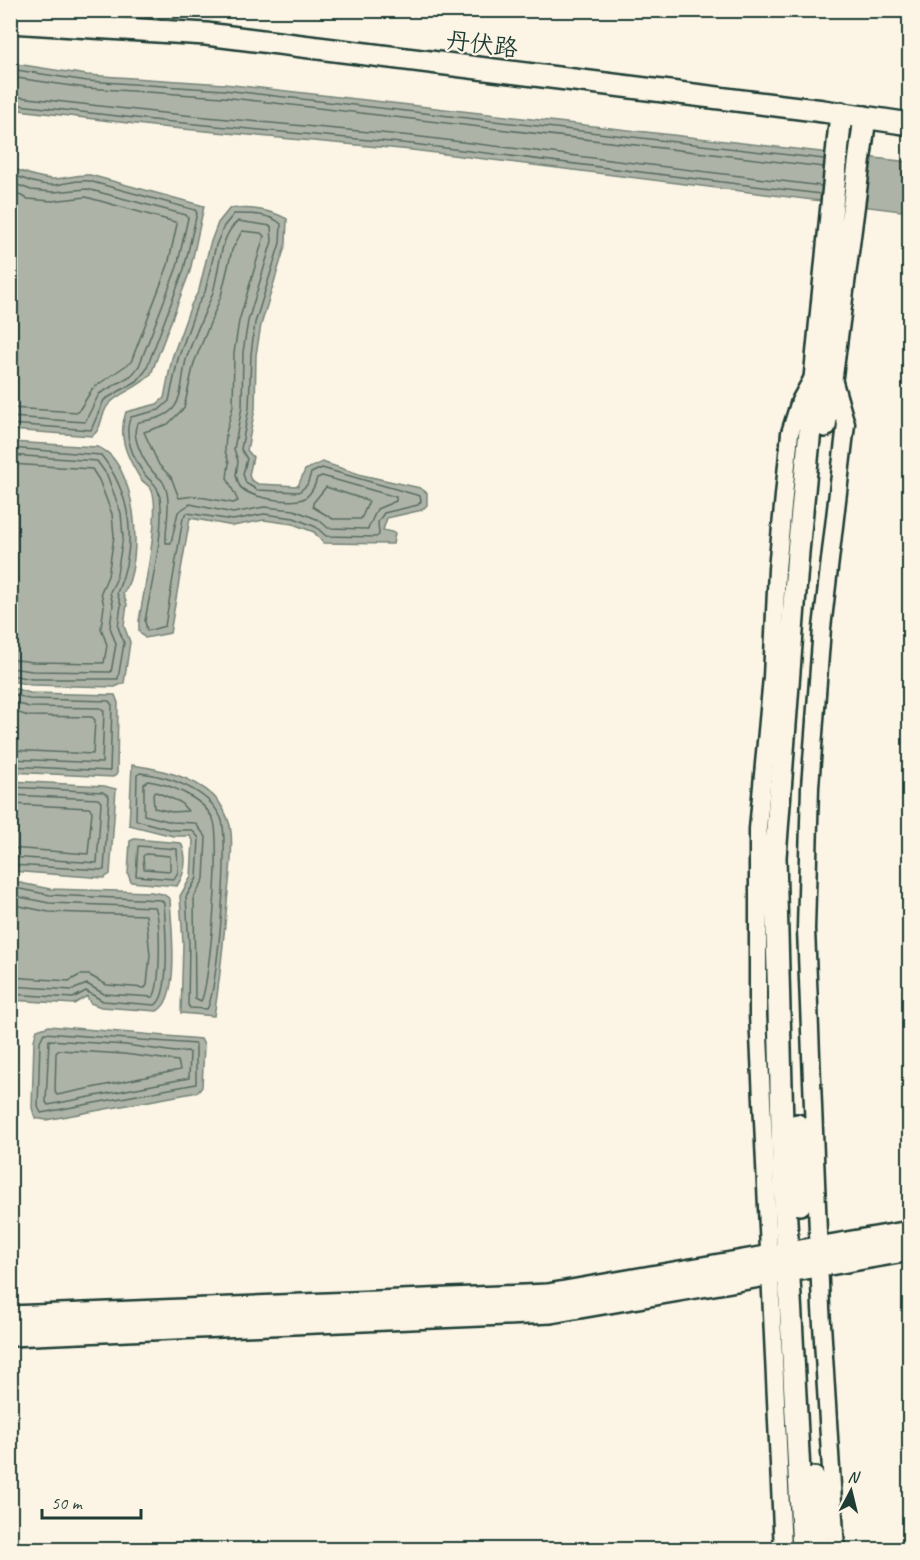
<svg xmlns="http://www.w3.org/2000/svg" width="920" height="1560" font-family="Caveat,'LXGW WenKai TC',sans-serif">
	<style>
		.water { fill: #aeb3a7; stroke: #758479; stroke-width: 1.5 }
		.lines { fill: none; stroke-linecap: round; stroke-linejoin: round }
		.shore { stroke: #586c62; stroke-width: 1.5 }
		.minor-casing { stroke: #1f3d34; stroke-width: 21 }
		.major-casing { stroke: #1f3d34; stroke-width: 26 }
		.minor { stroke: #fcf5e5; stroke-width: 16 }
		.major { stroke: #fcf5e5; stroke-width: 21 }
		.labels { text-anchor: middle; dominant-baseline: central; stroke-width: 4.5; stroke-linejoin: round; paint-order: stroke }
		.street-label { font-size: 24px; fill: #1f3d34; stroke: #fcf5e5 }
	</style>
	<rect width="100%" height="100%" fill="#fcf5e5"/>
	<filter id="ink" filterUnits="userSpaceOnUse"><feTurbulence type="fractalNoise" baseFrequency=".0167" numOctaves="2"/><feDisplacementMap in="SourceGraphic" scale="12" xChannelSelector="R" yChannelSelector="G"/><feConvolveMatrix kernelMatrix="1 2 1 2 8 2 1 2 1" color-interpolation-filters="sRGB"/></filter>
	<g filter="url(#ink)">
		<!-- water -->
		<path class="water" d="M10,63L87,75L224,84L909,162V212L412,150L161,127L11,109Z
			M10,167C24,173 37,178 52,179C65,179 76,174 90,175L204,206L190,271L151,374C138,389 121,391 109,404C100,413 103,429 92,436L11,430Z
			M230,208C250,208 269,209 287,219L286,243L261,325L256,355L255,409L247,450L253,457L249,475L251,480L258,484L298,486L305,470L322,462L362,475L420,488L427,493V505L422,510L387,518L383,530L395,533L393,544L323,543L314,532L293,524L264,520L233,526L190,518L170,633L145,638L139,632V621C143,595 161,512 152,491C150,485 143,483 140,478C127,457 117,436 126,412L157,404L164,398L172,358L191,305L199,290L210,244L218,223Z
			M10,442L97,447C137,459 145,563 123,594L127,604L124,626L130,642L124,683L115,687L31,685L11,681Z
			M10,687L30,693L115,695L118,703L117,774L113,777L11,772Z
			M132,765C161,769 200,778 219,802C225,811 230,821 231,832C233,851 230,873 228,892C224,933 221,974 214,1016L181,1013L183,944L180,896L191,877L193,840L190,836H173L129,825Z
			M11,781L104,786L116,789L110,874L104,878L11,871Z
			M134,839L181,843C188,858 185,873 177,886L131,882L128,874L130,841Z
			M10,881L50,889L151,892L163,894L170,899C171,924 181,999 157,1011L101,1007L90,1003L87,996L74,1004L11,1000Z
			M49,1026L201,1039L204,1045L202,1087L198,1092L46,1120L35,1118L32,1108L34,1040L37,1030Z"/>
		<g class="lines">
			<!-- shore -->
			<path class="shore" d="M10,69L87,81L224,90L824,159
				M10,77L86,88L223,97L824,167
				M10,96L163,113L413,136L822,186
				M10,104L162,121L412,144L821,194
				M10,173C25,180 40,186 56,185C68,183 77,180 89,181L195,210L197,213L184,269L146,370L137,381L104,400L91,430L10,424
				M10,182L31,190L53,192L87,189L186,215L188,218L177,267L139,366L132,375L99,394L85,422L10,417
				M10,191L28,199L52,201L86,197L175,222L177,224L168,265L131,362L93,388L78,412L10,408
				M234,214C249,214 270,213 281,224L280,243L255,323L251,354L249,408L241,449L247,459L243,474L246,483L257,490L299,492L307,485L311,473L322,468L420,496L421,501L418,505L384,513L378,522L379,535L376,537L326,536L316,527L294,518L264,514L233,520L187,513L183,518L165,626L147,631L145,621C150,592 167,520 159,494C157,484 152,483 146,476C134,461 122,434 131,417L159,410L169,401L178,359L196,308L205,292L216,245L224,226Z
				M238,221L271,226L272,241L248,321L243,352L242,407L234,449L238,461L236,475L239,485C247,498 292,505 305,498C312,493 315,486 317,478L322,476L396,497V501L377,509L368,529L328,528L319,520L294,510L264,507L233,513L190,504L178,512L171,543H166C165,524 173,500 163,482C161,478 156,476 153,472C144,462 128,432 139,422C152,419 163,419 173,409C183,397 182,374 186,360C193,337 204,316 212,295C220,273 218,237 238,221Z
				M242,231L261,233L264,236L239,321L234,353L233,406L226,433L225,451L229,463L227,478L238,501L233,503L194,496L179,498L171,477L159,465L144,432L168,424L184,408L194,363L221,296L232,250Z
				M10,448L101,455C133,496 137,546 117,593L121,605L118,627L124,643L118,679H32L10,675
				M10,455L97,461L107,475L121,513L123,537L116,580L110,592L113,605L110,627L116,644L111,672L32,671L10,668
				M10,464L92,469L99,480L112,514L114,536L108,576L101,592L104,606L101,628L107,645L104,663L33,662L10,659
				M326,487L369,501L361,519H333L313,507V503Z
				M10,693L29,699L109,701L112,705L110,771L10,766
				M10,701L29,707L101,708L104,711L102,763L10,759
				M10,710L28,716L92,717L95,720L93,754L10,750
				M140,773C168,776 209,790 221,818C230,837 218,991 207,1009L190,1008L188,1005L189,944L186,897L197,878L199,838L192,830H172L136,820L137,775Z
				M148,781C170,784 203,798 213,819C222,835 210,987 201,1001L195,998L194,897L204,879L206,837L195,823L172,822L144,815V784Z
				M10,787L103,792L109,796L104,870L10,865
				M156,792L180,802L188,811L172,812L154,808L153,794Z
				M10,795L98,799L101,802L97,863L10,857
				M10,804L89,808L92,811L88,854L10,848
				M138,846L177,849L178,872L174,879L136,876Z
				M146,854L170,856V871L144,869L143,856Z
				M10,887L50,895L161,900L164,903C165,922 172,996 155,1005L103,1001L86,991L73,998L10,994
				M10,895L49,903L155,907C161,920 161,986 153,997L104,994L87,984L72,990L10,986
				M10,904L49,912L146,915L150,955L147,985L145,988L107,985L89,975H80L69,981L10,977
				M44,1033L196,1044V1084L41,1113L38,1107L40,1041Z
				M49,1040L126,1045L175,1052L188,1051L190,1053L189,1078L48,1105L46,1102Z
				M59,1050L124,1054L178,1061L180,1070L57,1095L55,1092L56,1053Z"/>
			<!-- minor casing -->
			<g class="minor-casing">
				<path id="minor" d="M833,379L846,424L822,628L810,787L806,929L821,1308L836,1550
					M783,1550L758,1014V829L772,677L777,569L790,433L800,401L814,376"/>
			</g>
			<!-- major casing -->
			<g class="major-casing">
				<path id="major" d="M10,22L206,34L823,111L910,124
					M825,426L865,117
					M797,1125L800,1204
					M10,1317L548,1295L910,1232
					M10,1335L551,1312L910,1250
					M814,1478L818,1550
					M803,1550L783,1163L775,857L798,552L841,113"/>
			</g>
			<!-- minor -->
			<use href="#minor" class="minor"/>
			<!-- major -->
			<use href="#major" class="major"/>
		</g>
	</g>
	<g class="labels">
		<!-- street labels -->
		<g class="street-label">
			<text transform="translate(482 44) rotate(7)">丹伏路</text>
		</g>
	</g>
	<!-- margin -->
	<rect width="920" height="1560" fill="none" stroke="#fcf5e5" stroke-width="36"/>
	<rect x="18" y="18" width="884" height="1524" fill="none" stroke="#1f3d34" stroke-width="2" filter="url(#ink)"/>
	<!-- north arrow -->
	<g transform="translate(851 1491) rotate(7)" stroke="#fcf5e5" stroke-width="4.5" paint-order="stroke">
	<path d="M0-4.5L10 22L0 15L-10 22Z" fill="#1f3d34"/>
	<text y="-9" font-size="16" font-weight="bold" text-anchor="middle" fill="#1f3d34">N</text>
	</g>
	<!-- scale -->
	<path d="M42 1509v9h99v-9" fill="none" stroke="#1f3d34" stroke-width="3"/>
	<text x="51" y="1509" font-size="18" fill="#1f3d34" stroke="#fcf5e5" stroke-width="4.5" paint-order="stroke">50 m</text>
</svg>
